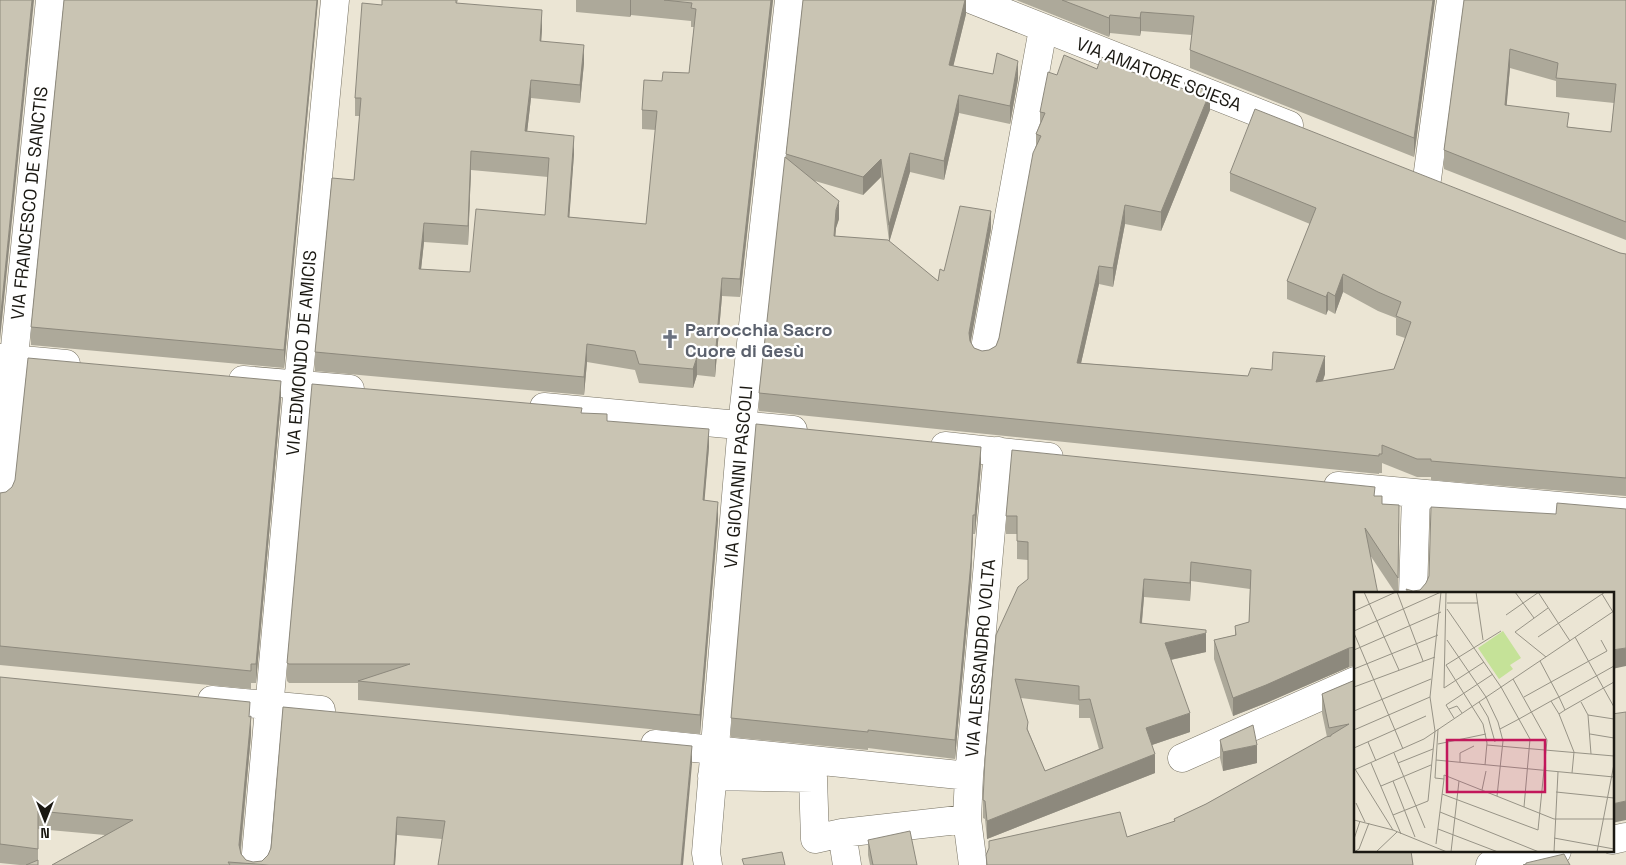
<svg xmlns="http://www.w3.org/2000/svg" width="1626" height="865" font-family="'Space Grotesk',sans-serif">
	<style>
		.lines { fill: none; stroke-linecap: round; stroke-linejoin: round }
		.street-casing { stroke: #787364; stroke-width: 29 }
		.street { stroke: #fff; stroke-width: 28 }
		.wall { fill: #ada99a; fill-rule: evenodd }
		.shaded-wall { fill: #8d897d }
		.building { fill: #c9c4b3; stroke: #8d897d; fill-rule: evenodd }
		.labels { text-anchor: middle; dominant-baseline: central; stroke-width: 4.5; stroke-linejoin: round; paint-order: stroke }
		.street-label { font-size: 18px; fill: #1a1812; stroke: #fff }
		.worship-label { font-size: 18px; font-weight: bold; fill: #5b616d; stroke: #fff; text-anchor: start }
		.inset-road { fill: none; stroke: #979386; stroke-width: 1 }
		.view { fill: #c2185b; fill-opacity: 0.15; stroke: #c2185b; stroke-width: 2.5 }
		.inset-edge { fill: none; stroke: #1a1812; stroke-width: 2.5 }
	</style>
	<rect width="100%" height="100%" fill="#ebe5d4"/>
	<g class="lines">
		<!-- street casing -->
		<g class="street-casing">
			<path id="street" d="M973,0L1289,125
				M1427,179L1451,0
				M984,354L1043,29
				M0,358L66,364
				M243,380L350,389
				M544,407L793,430
				M945,446L1049,457
				M1338,486L1626,512
				M0,496L50,0
				M1413,594L1416,494
				M212,700L321,710
				M655,744L969,776
				M1182,758L1355,681
				M712,776L813,778L815,839L842,833L967,819
				M842,833L847,865
				M1612,840L1626,837
				M255,865L298,385L335,0
				M708,865L706,853L742,425L789,0
				M973,865L967,819L969,776L998,451
				M1490,865L1557,851"/>
		</g>
		<!-- street -->
		<use href="#street" class="street"/>
	</g>
	<!-- wall -->
	<path class="wall" d="M64,0H318L284,368L31,345V327Z
		M458,0L457,3L542,29L541,41L584,63L580,103L531,98L527,132L574,154L569,217L646,224L656,130L642,129V110L662,81L689,73L694,27H691V21L631,15L630,17L576,12V0H773L740,297L722,296L715,377L697,375L693,388L639,383L635,370L587,362L584,395L315,371V352L354,180L360,116H355V98L382,5ZM471,170L548,177L545,215L470,272L421,269L424,242L468,245Z
		M966,0V14L953,66L1018,79L1010,124L959,113L944,180L910,172L889,242L938,281L944,271L991,229L970,342L974,348L982,351L989,350L996,346L999,338L1036,145V134L1040,123V112L1057,75L1097,69L1130,72L1210,110L1161,231L1125,224L1113,287L1099,284L1081,363L1248,376L1325,374L1323,381L1394,369L1405,338L1396,335V318L1378,311L1343,292L1335,314L1328,310L1326,315L1287,299V281L1310,224L1230,191V173L1626,254V496L1431,480V477H1417L1382,463V473H1379V474L759,411V393L786,154ZM881,177L889,241L835,236L836,228L839,219L815,181L863,195Z
		M1016,0H1435L1414,157L1190,68V50L1192,35L1141,31L1140,36L1110,33L1109,37Z
		M1464,0H1626V240L1444,169V150ZM1510,68L1556,81V97L1614,103L1611,132L1569,127L1506,106Z
		M281,399L256,683H251V689L0,665V493L6,492Z
		M582,413L607,421L709,447L704,501L718,520L700,734L358,700V683H289L287,681V663Z
		M981,465L975,534H973L971,580L955,759L868,748V750L731,737V718Z
		M1375,496L1399,524L1398,594H1396L1370,555L1355,594V666L1349,667L1266,703L1233,716L1214,659V640L1235,635V626L1249,622L1250,589L1191,581L1190,601L1144,597L1142,623L1206,652L1171,660L1190,732L1152,745L1155,773L987,839L985,819L983,818V800L1028,579V560L1017,559V534H1006V516ZM1021,698L1079,705V718H1090L1099,749L1045,771L1028,730Z
		M0,677L250,717L251,735L241,851V854L246,860L253,862L262,861L268,855L271,848L283,707L692,764L442,839L397,835L395,865H52L105,835L38,829V865H20L0,863Z
		M1355,680L1413,865H986V855L989,849V841L1127,837L1174,822V819L1206,804L1327,737L1322,713V694Z
		M1220,740L1257,763L1223,771L1220,758Z
		M868,840L917,865H870L868,855Z"/>
	<!-- shaded-wall -->
	<path class="shaded-wall" d="M32,0H34L0,340V322Z
		M317,0H318L284,368V350Z
		M630,0H631V15L630,17Z
		M771,0H773L740,297V279Z
		M965,0H966V14L949,84V65Z
		M1433,0H1435L1414,157V138Z
		M542,10V29L540,59V41Z
		M1141,12V31L1140,36V18Z
		M1110,15V33L1109,37V18Z
		M584,45V63L580,103V85Z
		M1510,49V68L1505,124V105Z
		M1018,61V79L1010,124V106Z
		M531,80V98L525,150V131Z
		M1210,92V110L1161,231V212Z
		M959,95V113L944,180V161Z
		M574,136V154L568,236V217Z
		M471,151V170L468,245V226Z
		M910,153V172L889,243V225Z
		M881,159V177L863,195V177Z
		M839,201V219L836,228L834,254V236L836,210Z
		M1125,205V224L1113,287V268Z
		M991,211V229L969,352V333Z
		M424,223V242L419,288V269Z
		M1099,266V284L1077,381V363Z
		M1343,274V292L1335,314V296Z
		M722,278V296L715,377V359Z
		M1328,292V310L1326,315V297Z
		M587,344V362L584,395V377Z
		M1325,356V374L1316,401V382Z
		M697,357V375L693,388V369Z
		M281,381V399L256,683V664Z
		M709,429V447L703,519V500Z
		M981,447V465L975,534V515Z
		M718,502V520L700,734V715Z
		M973,515V534L971,580L955,759V740Z
		M1191,562V581L1190,601V583Z
		M1144,579V597L1140,641V623Z
		M1206,633V652L1165,661V643Z
		M1349,648V667L1266,703L1233,716V698Z
		M1626,648V666L1612,669V650Z
		M1190,713V732L1146,747V728Z
		M251,716V735L239,864V845Z
		M1257,745V763L1223,771V752Z
		M692,746V764L683,865H681Z
		M1155,754V773L987,839V821Z
		M1626,801V820L1612,823V804Z
		M397,817V835L395,865H394Z"/>
	<!-- building -->
	<path class="building" d="M0,0H32L0,322Z
		M64,0H317L284,350L31,327Z
		M382,0H456V3L542,10L540,41L584,45L580,85L531,80L525,131L574,136L568,217L646,224L657,111L642,110L644,80L662,81L663,72L689,73L696,9L691,8L692,3L664,0H771L740,279L722,278L715,359L697,357L693,369L639,364L635,351L587,344L584,377L315,352L332,178L354,180L361,98H355L362,3L382,5ZM471,151L549,158L545,215L476,209L470,272L419,269L424,223L468,226Z
		M803,0H965L949,65L993,74L997,53L1018,61L1010,106L959,95L944,161L910,153L889,225L881,159L863,177L786,154Z
		M1062,0H1433L1414,138L1190,50L1194,16L1141,12L1140,18L1110,15L1109,18Z
		M1464,0H1626V222L1444,150ZM1510,49L1558,63L1556,78L1616,84L1611,132L1567,127L1569,113L1505,105Z
		M1064,55L1097,69L1101,57L1130,68L1129,71L1184,89L1185,82L1210,92L1161,212L1125,205L1113,268L1099,266L1077,363L1248,376L1251,368L1272,370L1273,352L1325,356L1316,382L1394,369L1411,322L1396,316L1401,302L1378,292L1343,274L1335,296L1328,292L1326,297L1287,281L1316,208L1230,173L1255,109L1620,253L1626,254V478L1431,461V459H1417L1382,445V454H1379V456L759,393L785,157L839,201L836,210L834,236L888,240L938,281L940,269L944,271L960,206L991,211L969,333L970,341L974,348L982,351L989,350L996,346L999,338L1033,153L1041,136L1036,134L1045,113L1040,112L1048,72L1057,75Z
		M28,358L281,381L256,664H251V671L0,646V493L6,492L12,487L15,480Z
		M312,384L582,408L581,413L607,414V421L709,429L703,500L718,502L700,715L358,681L410,664H289L287,663Z
		M756,424L981,447L975,515H973L971,562L955,740L868,730V732L731,718Z
		M1012,450L1375,487L1374,496H1382V504L1399,505L1398,578L1365,528L1378,594H1355V647L1349,648L1266,685L1233,698L1214,640L1236,635L1235,626L1249,622L1251,570L1191,562L1190,583L1144,579L1140,623L1206,630V633L1165,643L1190,713L1146,728L1155,754L987,821L985,801L983,800L985,759L996,635L1018,587L1028,579V542L1017,541V516H1006ZM1015,679L1079,686V700L1090,699L1103,748L1045,771L1027,729L1028,722Z
		M1557,503L1626,509V648L1612,650V594H1409L1406,589L1413,591L1420,590L1426,583L1429,576L1431,507L1556,514Z
		M0,677L250,702L249,717L251,716L239,845L241,854L246,860L253,862L262,861L268,855L271,848L283,707L692,746L681,865H438L445,821L397,817L394,865H269L228,862L230,865H52L133,820L38,811V849L0,844Z
		M1355,680V851H1411L1413,865H987L986,855L989,848V841L1120,812L1127,837L1175,821L1174,819L1206,804L1326,737L1331,736V735L1349,724L1329,728L1322,694Z
		M1626,712V801L1612,804V714Z
		M1253,725L1257,745L1223,752L1220,740Z
		M910,831L917,865H873L868,840Z
		M782,852L785,865H744L742,859Z
		M1564,854L1570,865H1523L1526,864V863Z
		M38,860V865H26Z"/>
	<!-- icons -->
	<defs>
		<g id="church-bare" transform="scale(1.5)"><path d="M-1.2-6h2.4v3.5h3.3v2.4h-3.3V6h-2.4V-.1h-3.3v-2.4h3.3Z" fill="#6b7280" stroke="#fff" stroke-width="2.5" paint-order="stroke"/></g>
	</defs>
	<g fill-rule="evenodd">
		<use href="#church-bare" x="670" y="339"/>
	</g>
	<g class="labels">
		<!-- street labels -->
		<g class="street-label">
			<text transform="translate(1159 74) rotate(21)">VIA AMATORE SCIESA</text>
			<text transform="translate(29 203) rotate(-84)">VIA FRANCESCO DE SANCTIS</text>
			<text transform="translate(301 353) rotate(-85)">VIA EDMONDO DE AMICIS</text>
			<text transform="translate(738 477) rotate(-85)">VIA GIOVANNI PASCOLI</text>
			<text transform="translate(980 658) rotate(-85)">VIA ALESSANDRO VOLTA</text>
		</g>
		<!-- worship labels -->
		<g class="worship-label">
			<text x="685" y="329">Parrocchia Sacro<tspan x="685" dy="21">Cuore di Gesù</tspan></text>
		</g>
	</g>
	<!-- overview -->
	<g transform="translate(1354 592)">
		<rect width="260" height="260" fill="#ebe5d4"/>
		<path d="M149,39L167,66L156,73L159,77L145,87L124,56Z" fill="#c5e298"/>
		<path class="inset-road" d="M10,0L45,78M43,0L69,69M122,0L129,48M161,0L180,26M184,0L216,49M248,2L259,20M93,11H124M93,17L147,95L176,147L170,215M0,19L42,0M152,23L185,0M0,39L87,0L76,105L81,139L74,209L39,223M0,41L49,157M184,45L251,0M221,45L260,115M93,48L132,105L144,130L149,149L143,204M0,58L87,20M192,65L161,40L194,16M186,69L205,105L260,74M0,77L84,43M0,95L81,65M90,96L92,0M90,96L130,70M170,105L253,59L247,48M125,110L134,125L141,150M227,110L234,123L237,162M95,117L103,114L108,121M211,118L260,90M0,119L77,87M205,122L220,160L218,181M234,123L260,127M100,126L92,113L139,82M84,137L81,186L90,187V183L200,227H260M146,137L165,127L197,109L205,105L211,118L205,122L197,109M0,138L76,105M236,142L260,146M14,150L22,169M84,152L132,142M133,153L260,164M0,156L72,124M40,161L71,236M82,168L260,185M106,170V161L120,154M17,171L47,242M44,171L79,157M131,173L133,151L129,132L92,73L147,39M1,177L39,238M0,178L70,147L260,19M39,189L61,245M27,194L77,173M128,198L132,179M202,200L260,206M88,202L184,238L193,148L159,87M2,211L11,230M86,220L185,260M0,228L39,238L93,260M84,237L144,260M200,246L260,257M0,247L6,229M82,252L90,187M0,260L5,257L15,231M22,260L43,240M97,260L105,189M200,260L204,180M243,260L260,172"/>
		<path class="view" d="M93,148H191V200H93Z"/>
		<rect width="260" height="260" class="inset-edge"/>
	</g>
	<!-- north arrow -->
	<g transform="translate(45 820) rotate(180)" stroke="#ffffff" stroke-width="4" paint-order="stroke">
	<path d="M0-4L9 19L0 12L-9 19Z" fill="#1a1812"/>
	<text y="-8" font-size="14" font-weight="bold" text-anchor="middle" fill="#1a1812">N</text>
	</g>
</svg>
